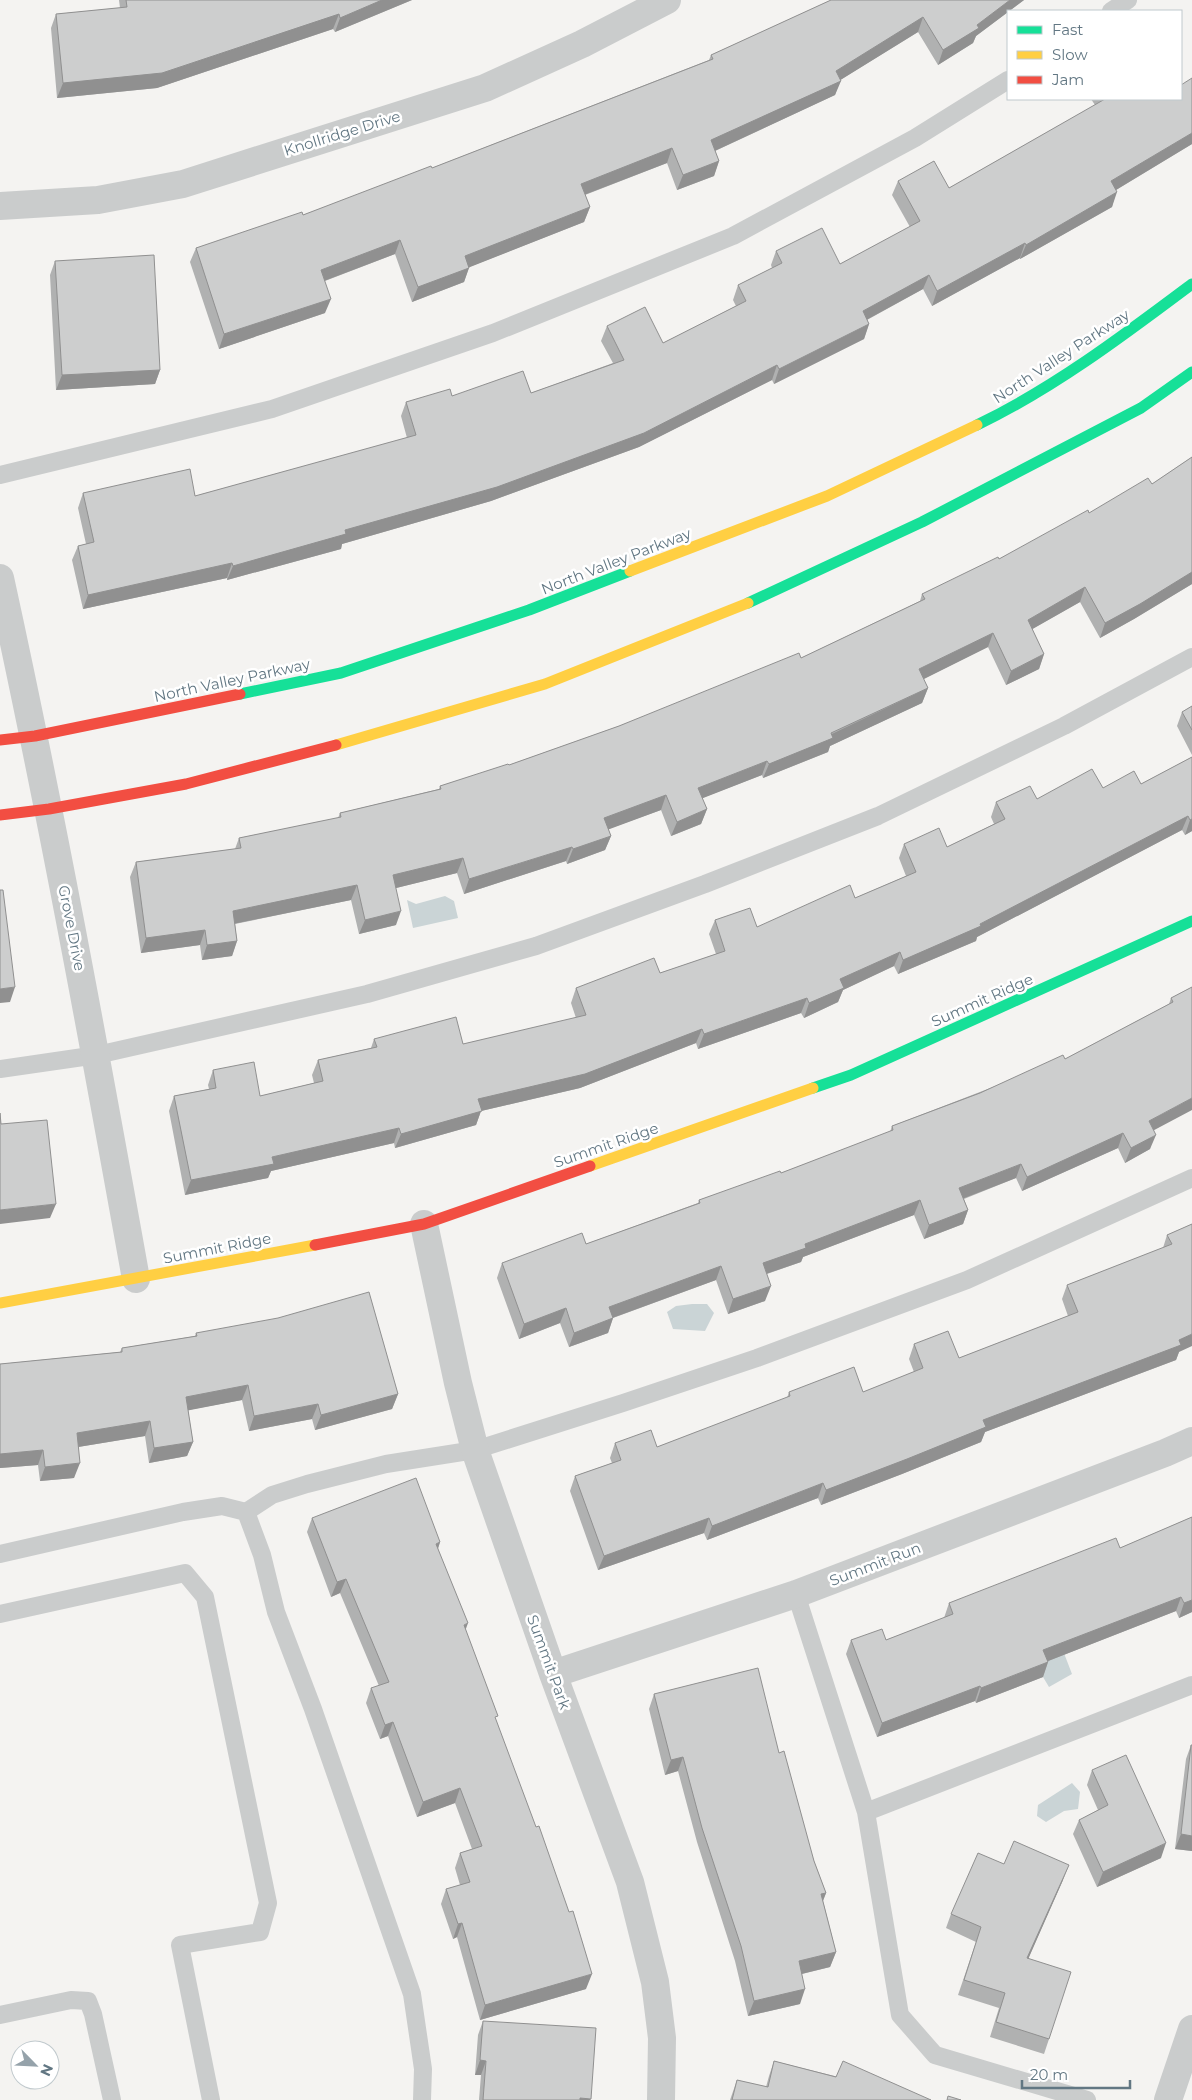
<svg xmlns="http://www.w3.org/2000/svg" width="1192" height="2100" font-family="Montserrat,sans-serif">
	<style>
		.water { fill: #cad4d6 }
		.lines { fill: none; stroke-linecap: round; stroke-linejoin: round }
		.lane { stroke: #cacccc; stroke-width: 18 }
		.street { stroke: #cacccc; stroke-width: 28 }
		.fast { stroke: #16e098; stroke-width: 11 }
		.slow { stroke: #ffcf43; stroke-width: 11 }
		.jam { stroke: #f24e42; stroke-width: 11 }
		.wall { fill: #b0b1b1 }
		.shaded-wall { fill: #909090 }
		.building { fill: #cdcece; stroke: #909090 }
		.labels { text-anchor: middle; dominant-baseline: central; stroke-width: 5; stroke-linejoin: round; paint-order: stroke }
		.street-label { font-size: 15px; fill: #627783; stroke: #fff }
	</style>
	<rect width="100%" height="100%" fill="#f4f3f1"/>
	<!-- water -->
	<path class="water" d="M445,896L454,901L458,918L413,928L407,900L416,904Z
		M692,1304H707L714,1313L705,1331L673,1329L667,1312L676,1306Z
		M1057,1635L1072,1674L1049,1687L1043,1677L1046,1659Z
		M1072,1783L1080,1792L1078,1809L1064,1811L1046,1822L1037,1816L1038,1805Z"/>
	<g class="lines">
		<!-- lane -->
		<path class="lane" d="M1111,11L1128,0
			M0,475L272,409L493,333L733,236L915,138L1008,80
			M0,1069L97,1055L367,994L536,946L705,884L878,816L1064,726L1192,657
			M246,1512L272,1495L307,1484L386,1464L475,1450L623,1403L757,1358L967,1280L1192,1178
			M0,1554L183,1512L222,1506L246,1512L262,1555L276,1612L313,1709L412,1994L423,2069L422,2100
			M796,1594L866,1812L900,2015L935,2055L1087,2100
			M0,1614L185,1573L205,1597L268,1903L260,1932L180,1945L211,2100
			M866,1812L1192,1685
			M0,2015L71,2000L88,2001L93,2014L112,2100"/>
		<!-- street -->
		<path class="street" d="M0,206L98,200L183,184L485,88L582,44L667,0
			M0,578C51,811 94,1045 136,1279
			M424,1224L458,1383L475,1450L553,1674L630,1882L655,1982L662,2038L661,2100
			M553,1674L796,1594L1165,1453L1192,1441
			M1168,2100L1192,2029"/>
		<!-- fast -->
		<path class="fast" d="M977,425C1054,388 1124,335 1192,284
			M748,603L922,522L1141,408L1192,372
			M240,694L341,673L529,610L630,571
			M813,1088L851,1075L1192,921"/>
		<!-- slow -->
		<path class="slow" d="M630,571L827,496L977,425
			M336,745L545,684L748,603
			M590,1166L813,1088
			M0,1303L315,1245"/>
		<!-- jam -->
		<path class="jam" d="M0,740L35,736L240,694
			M0,815L49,809L186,784L336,745
			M315,1245L424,1224L590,1166"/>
	</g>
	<!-- wall -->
	<path class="wall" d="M119,0H412L335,32L333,29L157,88L57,98L51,28L56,14L120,8Z
		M831,0H1024L976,36L973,43L938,65L918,32L840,80L835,95L715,151L719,161L714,176L677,190L667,163L585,195L590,207L584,222L469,267L464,282L412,302L395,254L325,281V313L219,349L190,262L196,248L303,215L432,168L709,60L711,55Z
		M1091,99H1181L1192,144L1116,190L1112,207L1020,259V258L932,306L923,289L867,320L869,324L864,339L774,384L772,380L639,447L491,501L342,544L341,549L227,580V578L83,609L72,560L78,546L86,544L78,508L83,493L195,496L407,438L401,416L406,402L452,396L531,393L613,363L601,341L607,326L663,343L736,306L733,300L738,285L772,268L771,265L776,251L840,264L910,227L892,195L898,181L949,188L1095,105Z
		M55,261L160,370L155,384L56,390L50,275Z
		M1192,457V584L1134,619L1100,638L1080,602L1032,629L1044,654L1039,669L1006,685L988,647L923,679L928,688L922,703L830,746L828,752L763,778L762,775L702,798L707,809L701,824L671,836L661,810L608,829L611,836L605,850L567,864L566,861L464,894L457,873L396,888V925L359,934L351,900L235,924L237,941L232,956L202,960L200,945L141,953L130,877L136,862L235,849L239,838L338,818L340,813L439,789L440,786L509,765L619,726L801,658L920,601L922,594L999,559L1089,513L1152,484Z
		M1192,706V755L1177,726L1182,712Z
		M1192,757V831L1185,835L1182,830L977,937L976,941L898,974L894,966L843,990L838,1002L804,1018L801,1013L698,1049L696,1043L580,1088L481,1111L476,1125L395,1148L394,1143L271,1171L268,1178L185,1195L169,1111L174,1096L209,1089L208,1085L213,1070L260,1096L314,1083L312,1075L318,1060L371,1048L374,1039L463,1044L576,1018L571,1003L576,988L660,973L716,954L709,934L715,920L757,927L855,898L906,876L899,858L904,844L947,847L994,824L991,817L996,802L1037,799L1103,788L1141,784Z
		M1192,987L1153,1130L1150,1149L1125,1163L1118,1148L1022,1191L1016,1178L964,1199L968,1210L963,1224L924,1239L914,1215L803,1257L801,1262L767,1274L765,1301L728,1314L716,1280L613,1318L608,1333L569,1347L560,1323L519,1339L497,1278L502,1263L586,1244L698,1203L699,1200L781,1173L890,1132L892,1126L1065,1059L1169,1004L1171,998Z
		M1192,1224L1179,1352L1176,1360L985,1432L981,1442L902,1474L821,1505L818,1498L707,1540L704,1533L598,1570L570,1491L575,1476L612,1463L610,1458L615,1443L657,1447L787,1398L789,1392H863L914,1372L909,1359L914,1344L959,1358L1068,1316L1062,1299L1067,1285L1163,1248L1167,1235Z
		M196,1333L398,1394L392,1409L315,1430L312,1419L249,1431L242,1400L188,1410L193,1442L187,1456L149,1463L145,1436L78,1447L74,1478L40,1481L38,1465L0,1468V1364L120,1352L122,1348L195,1336Z
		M1192,1517V1612L1179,1618L1176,1611L1048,1661V1662L1043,1677L976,1703L975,1701L877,1737L846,1654L851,1640H886L944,1618L949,1603L1120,1548Z
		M312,1518L440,1542L438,1549L586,1989L480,2020L457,1937L453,1939L441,1904L446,1889L460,1885L455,1868L460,1853L472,1849L455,1803L417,1817L388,1736L380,1739L366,1703L371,1688L379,1686L340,1593L331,1597L307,1532Z
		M654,1694L779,1753L814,1861L826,1893L823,1901L836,1952L830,1967L802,1974L800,2004L748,2016L735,1961L697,1842L678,1771L665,1775L649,1709Z
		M1191,1745H1192V1851L1175,1849L1186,1759Z
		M1092,1770L1161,1858L1097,1887L1073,1834L1079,1820L1098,1810L1087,1785Z
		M1004,1864L1063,1880L1028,1959L1049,2039L1044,2054L990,2037L999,2008L958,1995L976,1942L946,1928L951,1914Z
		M483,2021L590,2100H479L481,2075H475L478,2035Z
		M774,2061L931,2100H730L737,2080L766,2087L769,2076Z"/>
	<!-- shaded-wall -->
	<path class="shaded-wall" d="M382,0H412L335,32L340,18Z
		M1010,0H1024L976,36L973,43L938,65L943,50Z
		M339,14L333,29L157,88L57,98L63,83Z
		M923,17L918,32L834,84L841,81L835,95L706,155L711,140L836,71Z
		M1192,133V144L1106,196L1111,181Z
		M672,148L667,163L576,198L581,184Z
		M719,161L714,176L677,190L683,175Z
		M1117,192L1112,207L1020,259L1026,245Z
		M590,207L584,222L460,271L465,256Z
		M400,240L395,254L316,284L321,270Z
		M1025,243L1020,258L932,306L937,291Z
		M469,268L464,282L412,302L418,287Z
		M929,275L923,289L857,325L863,311Z
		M331,299L325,313L219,349L224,334Z
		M869,324L864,339L774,384L779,369Z
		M777,365L772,380L639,447L491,501L342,544L341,549L227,580L233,566L345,530Z
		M160,370L155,384L56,390L62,375Z
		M232,563L227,578L83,609L88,595Z
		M1192,572V584L1134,619L1100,638L1105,623Z
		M1085,587L1080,602L1022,635L1028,620Z
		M993,633L988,647L914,684L919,669Z
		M1044,654L1039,669L1006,685L1011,671Z
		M928,688L922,703L830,746L828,752L763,778L769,764Z
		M767,761L762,775L693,802L698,788Z
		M666,795L661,810L599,833L604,818Z
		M707,809L701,824L671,836L677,822Z
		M1188,816L1182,830L977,937L976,941L898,974L903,960L980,924Z
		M1192,819V831L1185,835L1190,820Z
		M611,836L605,850L567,864L573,849Z
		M572,847L566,861L464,894L469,879Z
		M463,858L457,873L388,890L393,875Z
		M357,885L351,900L228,925L233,911Z
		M401,911L396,925L359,934L365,920Z
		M205,930L200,945L141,953L146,938Z
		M237,941L232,956L202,960L207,945Z
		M900,952L894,966L843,990L838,1002L804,1018L809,1003L840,979Z
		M15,987L10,1002L0,1003V989Z
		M807,998L801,1013L698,1049L704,1034Z
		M702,1029L696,1043L580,1088L481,1111L476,1125L395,1148L401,1134L478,1099Z
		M1192,1098V1110L1143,1136L1149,1121Z
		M399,1128L394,1143L271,1171L268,1178L185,1195L191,1180L272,1157Z
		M1123,1133L1118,1148L1022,1191L1027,1177Z
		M1156,1135L1150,1149L1125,1163L1131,1148Z
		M1021,1164L1016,1178L954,1202L959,1188Z
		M920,1200L914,1215L803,1257L801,1262L757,1277L763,1263L805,1244Z
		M56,1204L50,1218L0,1224V1210Z
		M968,1210L963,1224L924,1239L929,1225Z
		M721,1266L716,1280L604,1321L609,1307Z
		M771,1286L765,1301L728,1314L733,1299Z
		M566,1308L560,1323L519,1339L524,1324Z
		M613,1318L608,1333L569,1347L574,1333Z
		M1192,1334V1346L1179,1352L1176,1360L985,1432L981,1442L902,1474L821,1505L826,1490L983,1420Z
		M248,1385L242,1400L180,1412L186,1397Z
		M398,1394L392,1409L315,1430L321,1415Z
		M318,1404L312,1419L249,1431L254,1416Z
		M150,1421L145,1436L72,1448L77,1433Z
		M193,1442L187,1456L149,1463L154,1448Z
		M43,1450L38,1465L0,1468V1454Z
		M80,1463L74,1478L40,1481L45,1467Z
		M823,1483L818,1498L707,1540L712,1526Z
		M709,1518L704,1533L598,1570L604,1556Z
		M440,1542L435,1557L436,1544Z
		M346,1579L340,1593L331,1597L337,1582Z
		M1181,1597L1176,1611L1038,1665L1043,1650Z
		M1192,1600V1612L1179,1618L1184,1603Z
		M468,1623L463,1637L464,1625Z
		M1048,1662L1043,1677L976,1703L981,1688Z
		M980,1686L975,1701L877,1737L882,1723Z
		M393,1722L388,1736L380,1739L385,1725Z
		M683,1757L678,1771L665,1775L671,1760Z
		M460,1788L455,1803L417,1817L423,1802Z
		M1181,1834L1192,1836V1851L1175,1849Z
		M1166,1843L1161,1858L1097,1887L1103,1872Z
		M1069,1865L1063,1880L1022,1973L1027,1958Z
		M826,1893L820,1908L821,1894Z
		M462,1923L457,1937L453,1939L458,1924Z
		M836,1952L830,1967L793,1976L799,1961Z
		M592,1974L586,1989L480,2020L485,2005Z
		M805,1989L800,2004L748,2016L754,2001Z
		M480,2060L486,2061L481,2075H475Z
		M580,2098L591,2099L590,2100H579Z"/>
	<!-- building -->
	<path class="building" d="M126,0H382L340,18L339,14L162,73L63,83L56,14L127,7Z
		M831,0H1010L977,25L979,28L943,50L923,17L836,71L841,81L711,140L719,161L683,175L672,148L581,184L590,207L465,256L469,268L418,287L400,240L321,270L331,299L224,334L196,248L302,212L303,215L431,166L432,168L713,59L711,55Z
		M1192,78V133L1111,181L1117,192L1026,245L1025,243L937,291L929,275L863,311L869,324L779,369L777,365L644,433L497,487L345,530L346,534L233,566L232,563L88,595L78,546L94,542L83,493L190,469L195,496L416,435L406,402L450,389L452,396L523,371L531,393L624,360L607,326L645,307L663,343L746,301L738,285L782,263L776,251L822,228L840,264L920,221L898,181L934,161L949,188L1105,99H1181V85Z
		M154,255L160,370L62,375L55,261Z
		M1192,457V572L1140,604L1105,623L1085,587L1028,620L1044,654L1011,671L993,633L919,669L928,688L831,733L833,738L769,764L767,761L698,788L707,809L677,822L666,795L604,818L611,836L573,849L572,847L469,879L463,858L393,875L401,911L365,920L357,885L233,911L237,941L207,945L205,930L146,938L136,862L241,848L239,838L341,817L340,813L441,789L440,786L508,764L509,765L619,726L799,653L801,658L925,599L922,594L998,557L999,559L1088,510L1089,513L1148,478L1152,484Z
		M1192,706V730L1182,712Z
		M1192,757V819L1190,820L1188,816L980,924L981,926L903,960L900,952L840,979L844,988L809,1003L807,998L704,1034L702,1029L585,1074L478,1099L482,1111L401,1134L399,1128L272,1157L274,1164L191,1180L174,1096L216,1088L213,1070L254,1062L260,1096L323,1081L318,1060L377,1047L374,1039L456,1017L463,1044L586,1015L576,988L654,958L660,973L725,951L715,920L750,908L757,927L850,885L855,898L916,872L904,844L939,828L947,847L1005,819L996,802L1030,786L1037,799L1092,769L1103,788L1134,771L1141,784Z
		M0,890H3L15,987L0,989Z
		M1192,987V1098L1149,1121L1156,1135L1131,1148L1123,1133L1027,1177L1021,1164L959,1188L968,1210L929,1225L920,1200L805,1244L806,1248L763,1263L771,1286L733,1299L721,1266L609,1307L613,1318L574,1333L566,1308L524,1324L502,1263L582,1233L586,1244L700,1203L699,1200L780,1171L781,1173L893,1130L892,1126L980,1093L1063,1055L1065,1059L1173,1002L1171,998Z
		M0,1113L1,1124L47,1120L56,1204L0,1210Z
		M1192,1224V1334L1179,1340L1181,1345L983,1420L986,1427L907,1459L826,1490L823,1483L712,1526L709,1518L604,1556L575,1476L621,1460L615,1443L651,1430L657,1447L790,1396L789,1392L854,1367L863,1392L923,1368L914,1344L948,1331L959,1358L1078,1312L1067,1285L1172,1244L1167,1235Z
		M369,1292L398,1394L321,1415L318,1404L254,1416L248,1385L186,1397L193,1442L154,1448L150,1421L77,1433L80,1463L45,1467L43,1450L0,1454V1364L122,1352V1348L197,1336L196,1333L278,1318Z
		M416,1478L440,1542L436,1544L468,1623L464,1625L498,1716L495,1717L536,1827L539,1826L569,1912L573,1911L592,1974L485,2005L462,1923L458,1924L446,1889L470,1882L460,1853L482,1846L460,1788L423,1802L393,1722L385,1725L371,1688L389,1682L346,1579L337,1582L312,1518Z
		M1192,1517V1600L1184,1603L1181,1597L1043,1650L1048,1662L981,1688L980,1686L882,1723L851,1640L882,1629L886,1640L953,1614L949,1603L1116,1538L1120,1548Z
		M758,1668L779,1753L784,1751L814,1861L826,1893L821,1894L836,1952L799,1961L805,1989L754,2001L741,1946L702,1828L683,1757L671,1760L654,1694Z
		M1191,1745H1192V1836L1181,1834Z
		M1126,1755L1166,1843L1103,1872L1079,1820L1108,1805L1092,1770Z
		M1014,1841L1069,1865L1027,1958L1071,1972L1049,2039L996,2022L1005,1993L964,1980L981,1927L951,1914L978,1853L1004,1864Z
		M483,2021L596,2028L591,2099L580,2098V2100H483L486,2061L480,2060Z
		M774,2061L836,2077L843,2061L931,2100H732L737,2080L768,2087Z
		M948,2096L961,2100H947Z"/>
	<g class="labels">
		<!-- street labels -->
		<g class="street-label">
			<text transform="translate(342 133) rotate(-17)">Knollridge Drive</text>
			<text transform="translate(1061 356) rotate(-33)">North Valley Parkway</text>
			<text transform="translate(616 561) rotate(-21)">North Valley Parkway</text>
			<text transform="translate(232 680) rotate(-12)">North Valley Parkway</text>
			<text transform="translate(72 928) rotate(79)">Grove Drive</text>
			<text transform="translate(982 1000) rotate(-24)">Summit Ridge</text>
			<text transform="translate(606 1145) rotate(-19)">Summit Ridge</text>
			<text transform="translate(217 1248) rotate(-11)">Summit Ridge</text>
			<text transform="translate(875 1564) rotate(-21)">Summit Run</text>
			<text transform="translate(549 1662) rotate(70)">Summit Park</text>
		</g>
	</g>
	<!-- legend -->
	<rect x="1007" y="10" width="175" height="90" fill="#ffffff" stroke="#c0c9cd"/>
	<rect x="1017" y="26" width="25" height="8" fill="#16e098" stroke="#c0c9cd"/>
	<text x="1052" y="35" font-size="15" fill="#627783">Fast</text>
	<rect x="1017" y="51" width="25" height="8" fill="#ffcf43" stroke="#c0c9cd"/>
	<text x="1052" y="60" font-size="15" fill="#627783">Slow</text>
	<rect x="1017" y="76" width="25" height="8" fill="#f24e42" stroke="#c0c9cd"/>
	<text x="1052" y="85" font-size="15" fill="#627783">Jam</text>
	<!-- north arrow -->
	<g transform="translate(35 2065) rotate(114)"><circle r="24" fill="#ffffff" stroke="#c0c9cd"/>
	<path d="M0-4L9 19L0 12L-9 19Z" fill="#95a2aa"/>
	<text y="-8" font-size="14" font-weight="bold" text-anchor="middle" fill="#627783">N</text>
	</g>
	<!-- scale -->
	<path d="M1022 2080v8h108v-8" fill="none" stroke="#627783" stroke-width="2.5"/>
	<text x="1030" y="2080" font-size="15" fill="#627783" stroke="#ffffff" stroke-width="4" paint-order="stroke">20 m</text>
</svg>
